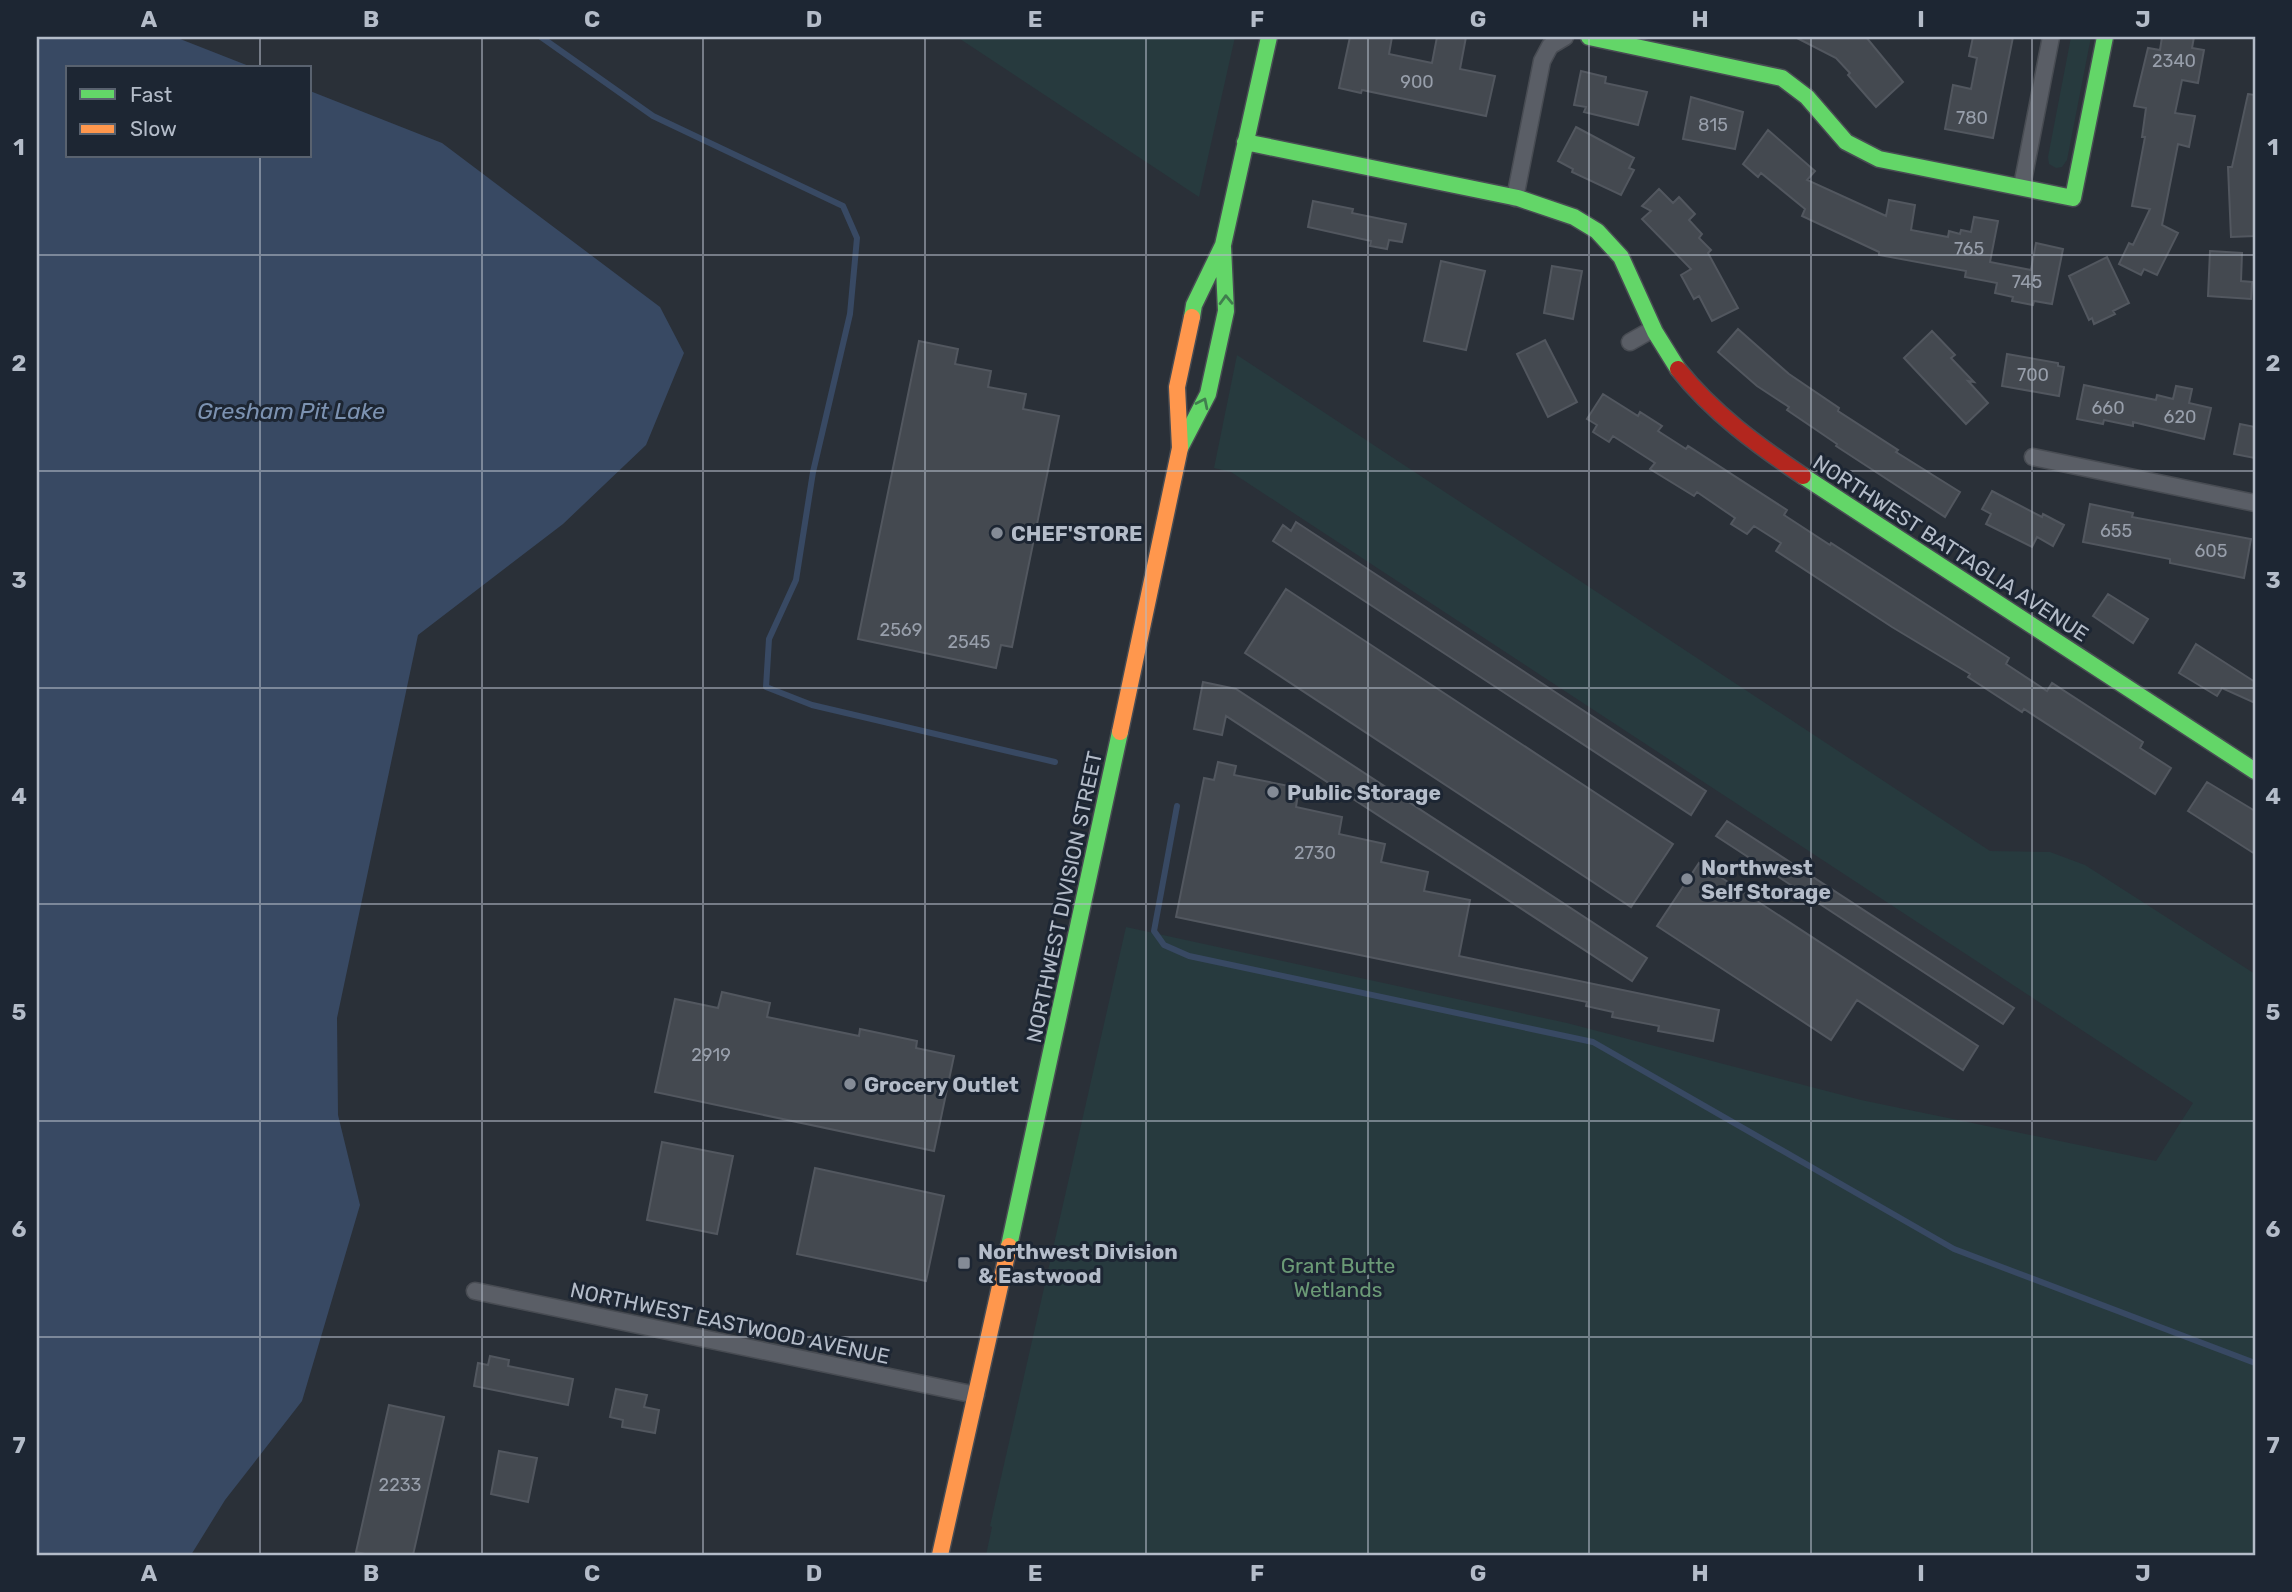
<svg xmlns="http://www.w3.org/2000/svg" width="2292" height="1592" font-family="Rubik,sans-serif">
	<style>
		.green { fill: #273a3e }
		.water { fill: #384963 }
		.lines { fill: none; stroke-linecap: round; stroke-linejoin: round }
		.stream { stroke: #384963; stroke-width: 6 }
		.building { fill: #444950; stroke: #52575f; stroke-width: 2 }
		.street-casing { stroke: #484c53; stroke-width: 19 }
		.fast-casing { stroke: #484c53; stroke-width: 19 }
		.slow-casing { stroke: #484c53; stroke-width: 19 }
		.jam-casing { stroke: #484c53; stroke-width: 19 }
		.street { stroke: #5a5e66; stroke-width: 16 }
		.fast { stroke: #63d668; stroke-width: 16 }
		.slow { stroke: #ff974d; stroke-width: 16 }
		.jam { stroke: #b3261e; stroke-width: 16 }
		.oneway { stroke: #407e4e }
		.grid { fill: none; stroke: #b4bcc9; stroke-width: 2; stroke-opacity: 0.55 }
		.poi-dot { fill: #848b96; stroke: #1d2633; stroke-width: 2.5 }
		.labels { text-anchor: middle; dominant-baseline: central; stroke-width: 6; stroke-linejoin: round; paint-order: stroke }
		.number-label { font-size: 18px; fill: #989fab }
		.poi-label { font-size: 21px; font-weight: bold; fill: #b4bcc9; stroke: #1d2633; text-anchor: start }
		.street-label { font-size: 21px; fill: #b4bcc9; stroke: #1d2633 }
		.park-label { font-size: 21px; fill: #6b9a76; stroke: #1d2633 }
		.water-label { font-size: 23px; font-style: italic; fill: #7c92b1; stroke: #1d2633 }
		.neatline { fill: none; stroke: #b4bcc9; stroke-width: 2.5 }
		.grid-label { font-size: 23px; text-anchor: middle; font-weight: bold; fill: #b4bcc9 }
	</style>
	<rect width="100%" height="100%" fill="#2a3038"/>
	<!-- green -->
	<path class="green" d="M957,37H1235L1199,197Z
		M2071,37H2091L2067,160L2062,167L2056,168L2049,164L2048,157Z
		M1237,355L1990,851L2050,852L2085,865L2255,974V1555H986L992,1527L990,1526L1126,927L1567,1023L1861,1100L2156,1161L2193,1103L1231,472L1214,468Z"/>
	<!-- water -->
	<path class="water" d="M37,37H175L254,68H68V156H310V91L442,143L660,307L684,353L646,445L563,524L418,635L337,1018L338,1115L360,1205L302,1401L225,1500L191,1555H37Z"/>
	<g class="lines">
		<!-- stream -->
		<path class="stream" d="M541,37L653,116L843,206L857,238L850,314L813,472L796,580L769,639L766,687L812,705L1055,762
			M1177,806L1154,931L1164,945L1189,956L1593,1042L1954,1249L2255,1363"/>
	</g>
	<!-- building -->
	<path class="building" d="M1350,37H1392L1389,54L1432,63L1437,37H1466L1460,69L1495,76L1486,116L1362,90L1361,93L1339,88Z
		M1795,37H1866L1903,82L1876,107L1848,75L1850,73L1836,58Z
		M1973,37H2013L1993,138L1945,129L1953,85L1971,89L1977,58L1969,56Z
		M2162,37H2194L2192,48L2204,50L2198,83L2182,80L2175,113L2195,116L2189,147L2178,144L2162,225L2178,233L2157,275L2144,269L2141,275L2119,264L2129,243L2133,245L2150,209L2132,206L2145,137H2142L2146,108L2134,106L2148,48L2160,50Z
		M1581,71L1606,77L1605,83L1647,92L1638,125L1584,112L1586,107L1574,105Z
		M2248,94L2255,95V236L2231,237L2228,167H2232Z
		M1691,97L1743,112L1735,149L1683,139Z
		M1576,127L1634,158L1629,168L1634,170L1621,195L1572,172L1573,169L1558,161Z
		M1768,130L1815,171L1807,180L1886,216L1889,200L1915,205L1911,230L1948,237L1949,231L1960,234L1961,230L1971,232L1974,217L1998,221L1990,262L2031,270L2036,243L2063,249L2052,304L2034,301L2033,305L2012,301L2013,297L1995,293L1997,283L1965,277L1966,271L1879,255V252L1802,216L1805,209L1761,173L1758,177L1743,164Z
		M1659,189L1673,203L1679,197L1695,214L1689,220L1702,234L1699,238L1711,250L1708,253L1738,308L1712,321L1699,296L1694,299L1681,275L1691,269L1642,219L1651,211L1642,206Z
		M1313,201L1353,209L1352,213L1406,224L1402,242L1389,240L1387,249L1370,246L1371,241L1308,227Z
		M2210,251L2242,253L2241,281L2252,282L2251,299L2208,296Z
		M2107,257L2129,303L2113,311L2115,314L2094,324L2092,318L2089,320L2069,276Z
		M1441,261L1485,271L1466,350L1424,341Z
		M1552,266L1582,271L1573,319L1544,313Z
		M1738,329L1789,374L1839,408L1838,411L1898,450L1896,452L1960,492L1945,517L1836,446L1837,444L1787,410L1789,407L1757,386L1718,352Z
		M1932,331L1955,355L1951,358L1974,382L1968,381L1988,403L1966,424L1904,358Z
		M1545,340L1577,402L1548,417L1517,354Z
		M919,341L958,349L955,364L991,371L988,387L1026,394L1023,409L1059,416L1012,647L1001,645L996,668L858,639Z
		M2007,354L2058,363V366L2064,367L2059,396L2002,386Z
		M2084,385L2156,400L2157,395L2173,399L2176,386L2192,389L2189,403L2211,408L2204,439L2133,422V426L2104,420L2103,424L2077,419Z
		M1603,394L1638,416L1640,412L1662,426L1658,431L1686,449L1688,446L1787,510L1784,515L1830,545L1831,543L2009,658L2006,664L2047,691L2052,683L2143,742L2140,748L2171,768L2155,794L2024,709L2022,712L1968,677L1970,674L1892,627L1776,551L1781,543L1754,526L1747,534L1731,524L1735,518L1697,492L1694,496L1650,469L1655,463L1613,436L1609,442L1593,432L1597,425L1587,419Z
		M2240,424L2255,427V458L2234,454Z
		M1992,491L2042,517L2043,514L2064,525L2053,546L2037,537L2032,547L1986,524L1991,514L1982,509Z
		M2090,504L2133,513L2132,517L2251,539L2244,578L2170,563V559L2083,542Z
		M1296,522L1706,791L1691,815L1273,541L1283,525L1291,531Z
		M1286,589L1673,844L1631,907L1245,653Z
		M2108,594L2148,619L2133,643L2093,616Z
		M2196,644L2255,682V703L2222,688L2217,696L2179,673Z
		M1203,682L1236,689L1647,958L1632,981L1226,716L1222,735L1194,729Z
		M1218,762L1236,766L1234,775L1299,788L1296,807L1342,817L1339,834L1385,844L1381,862L1428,872L1424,891L1470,900L1459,956L1719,1010L1713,1041L1658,1031L1659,1026L1612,1017L1613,1012L1586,1006L1587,1002L1176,917L1204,778L1214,780Z
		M2207,782L2255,811V854L2188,811Z
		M1727,821L2014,1008L2003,1024L1716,836Z
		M1699,863L1978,1046L1963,1070L1857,1000L1831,1040L1657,926Z
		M722,992L770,1003L767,1017L859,1036L860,1029L917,1041L916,1048L954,1056L934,1151L655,1092L675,999L718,1008Z
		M662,1142L733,1156L717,1234L647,1220Z
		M815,1168L944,1196L926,1281L797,1254Z
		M490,1356L509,1360L508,1366L573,1379L568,1405L474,1386L478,1363L488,1365Z
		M616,1389L647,1395L644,1407L659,1410L655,1433L622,1427L623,1420L610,1417Z
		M389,1405L444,1417L413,1555H370L356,1552Z
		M499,1451L537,1458L528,1502L491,1494Z"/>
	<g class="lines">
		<!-- street casing -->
		<g class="street-casing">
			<path id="street" d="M2022,186L2051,37
				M1515,198L1542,61L1550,46L1565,37
				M1630,342L1653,329
				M2033,457L2255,503
				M475,1291L976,1395"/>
		</g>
		<!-- fast casing -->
		<g class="fast-casing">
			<path id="fast" d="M1589,37L1782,78L1807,97L1846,142L1879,159L2073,198L2105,37
				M1245,142L1518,198L1574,217L1597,231L1621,257L1655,332L1678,369
				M1192,317L1194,305L1223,245L1269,37
				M1180,448L1208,394L1226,311L1223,247
				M1803,476L2255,771
				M1009,1246L1120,732"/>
		</g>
		<!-- slow casing -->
		<g class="slow-casing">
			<path id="slow" d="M1120,732L1180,448L1177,387L1192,317
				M940,1555L1009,1246"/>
		</g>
		<!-- jam casing -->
		<g class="jam-casing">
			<path id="jam" d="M1678,369C1713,413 1757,445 1803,476"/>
		</g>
		<!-- street -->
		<use href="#street" class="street"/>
		<!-- fast -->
		<use href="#fast" class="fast"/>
		<!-- slow -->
		<use href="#slow" class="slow"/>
		<!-- jam -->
		<use href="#jam" class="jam"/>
	</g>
	<!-- one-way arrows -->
	<defs><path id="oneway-chevron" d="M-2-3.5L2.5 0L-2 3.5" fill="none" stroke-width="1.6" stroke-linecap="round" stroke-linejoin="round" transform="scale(1.75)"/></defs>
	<g class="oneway">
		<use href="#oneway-chevron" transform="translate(1226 300) rotate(-92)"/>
		<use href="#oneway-chevron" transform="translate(1203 403) rotate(-64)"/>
	</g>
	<!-- grid -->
	<path class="grid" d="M260,37V68M482,37V1555M703,37V1555M925,37V1555M1146,37V1555M1368,37V1555M1589,37V1555M1811,37V1555M2032,37V1555M260,156V1555M37,255H2255M37,471H2255M37,688H2255M37,904H2255M37,1121H2255M37,1337H2255"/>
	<!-- markers -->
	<g class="poi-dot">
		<circle cx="997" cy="533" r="7"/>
		<circle cx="1273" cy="792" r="7"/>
		<circle cx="1687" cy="879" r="7"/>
		<circle cx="850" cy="1084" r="7"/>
		<rect x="957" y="1256" width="14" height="14" rx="3.5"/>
	</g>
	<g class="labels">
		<!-- number labels -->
		<g class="number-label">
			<text x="2174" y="61">2340</text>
			<text x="1417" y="82">900</text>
			<text x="1972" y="118">780</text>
			<text x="1713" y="125">815</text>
			<text x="1969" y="249">765</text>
			<text x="2027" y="282">745</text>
			<text x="2033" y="375">700</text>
			<text x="2108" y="408">660</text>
			<text x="2180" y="417">620</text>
			<text x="2116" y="531">655</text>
			<text x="2211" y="551">605</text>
			<text x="901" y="630">2569</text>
			<text x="969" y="642">2545</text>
			<text x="1315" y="853">2730</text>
			<text x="711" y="1055">2919</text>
			<text x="400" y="1485">2233</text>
		</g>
		<!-- poi labels -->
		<g class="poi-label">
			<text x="1011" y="533">CHEF'STORE</text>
			<text x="1287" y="792">Public Storage</text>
			<text x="1701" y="867">Northwest<tspan x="1701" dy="24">Self Storage</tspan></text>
			<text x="864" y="1084">Grocery Outlet</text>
			<text x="978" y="1251">Northwest Division<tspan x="978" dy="24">&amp; Eastwood</tspan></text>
		</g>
		<!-- street labels -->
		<g class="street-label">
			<text transform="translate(1951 548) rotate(33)">NORTHWEST BATTAGLIA AVENUE</text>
			<text transform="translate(1064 897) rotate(-78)">NORTHWEST DIVISION STREET</text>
			<text transform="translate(730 1323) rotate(12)">NORTHWEST EASTWOOD AVENUE</text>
		</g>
		<!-- park labels -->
		<g class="park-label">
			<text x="1338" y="1265">Grant Butte<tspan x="1338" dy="24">Wetlands</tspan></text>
		</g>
		<!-- water labels -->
		<g class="water-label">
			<text x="291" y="411">Gresham Pit Lake</text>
		</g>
	</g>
	<!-- border -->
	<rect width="2292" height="1592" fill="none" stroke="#1d2633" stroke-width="77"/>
	<!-- legend -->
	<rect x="66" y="66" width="245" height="91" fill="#1d2633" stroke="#59626f" stroke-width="2"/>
	<rect x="80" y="89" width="35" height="10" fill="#63d668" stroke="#59626f" stroke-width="2"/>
	<text x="130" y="102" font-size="21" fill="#b4bcc9">Fast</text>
	<rect x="80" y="124" width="35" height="10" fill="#ff974d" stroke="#59626f" stroke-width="2"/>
	<text x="130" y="136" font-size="21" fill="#b4bcc9">Slow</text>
	<rect x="38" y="38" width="2216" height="1516" class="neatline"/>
	<g class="grid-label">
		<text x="149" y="27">A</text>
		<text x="371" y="27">B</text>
		<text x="592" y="27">C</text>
		<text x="814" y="27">D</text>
		<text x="1035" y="27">E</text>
		<text x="1257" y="27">F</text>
		<text x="1478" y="27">G</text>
		<text x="1700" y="27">H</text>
		<text x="1921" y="27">I</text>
		<text x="2143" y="27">J</text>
		<text x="19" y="155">1</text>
		<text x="2273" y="155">1</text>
		<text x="19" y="371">2</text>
		<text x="2273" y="371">2</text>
		<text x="19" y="588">3</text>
		<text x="2273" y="588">3</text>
		<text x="19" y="804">4</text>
		<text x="2273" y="804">4</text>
		<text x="19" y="1020">5</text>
		<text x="2273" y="1020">5</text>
		<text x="19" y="1237">6</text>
		<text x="2273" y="1237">6</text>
		<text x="19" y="1453">7</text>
		<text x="2273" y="1453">7</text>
		<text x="149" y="1581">A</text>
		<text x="371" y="1581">B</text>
		<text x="592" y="1581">C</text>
		<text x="814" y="1581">D</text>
		<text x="1035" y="1581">E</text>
		<text x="1257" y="1581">F</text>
		<text x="1478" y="1581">G</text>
		<text x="1700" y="1581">H</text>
		<text x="1921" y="1581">I</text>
		<text x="2143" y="1581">J</text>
	</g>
</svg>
